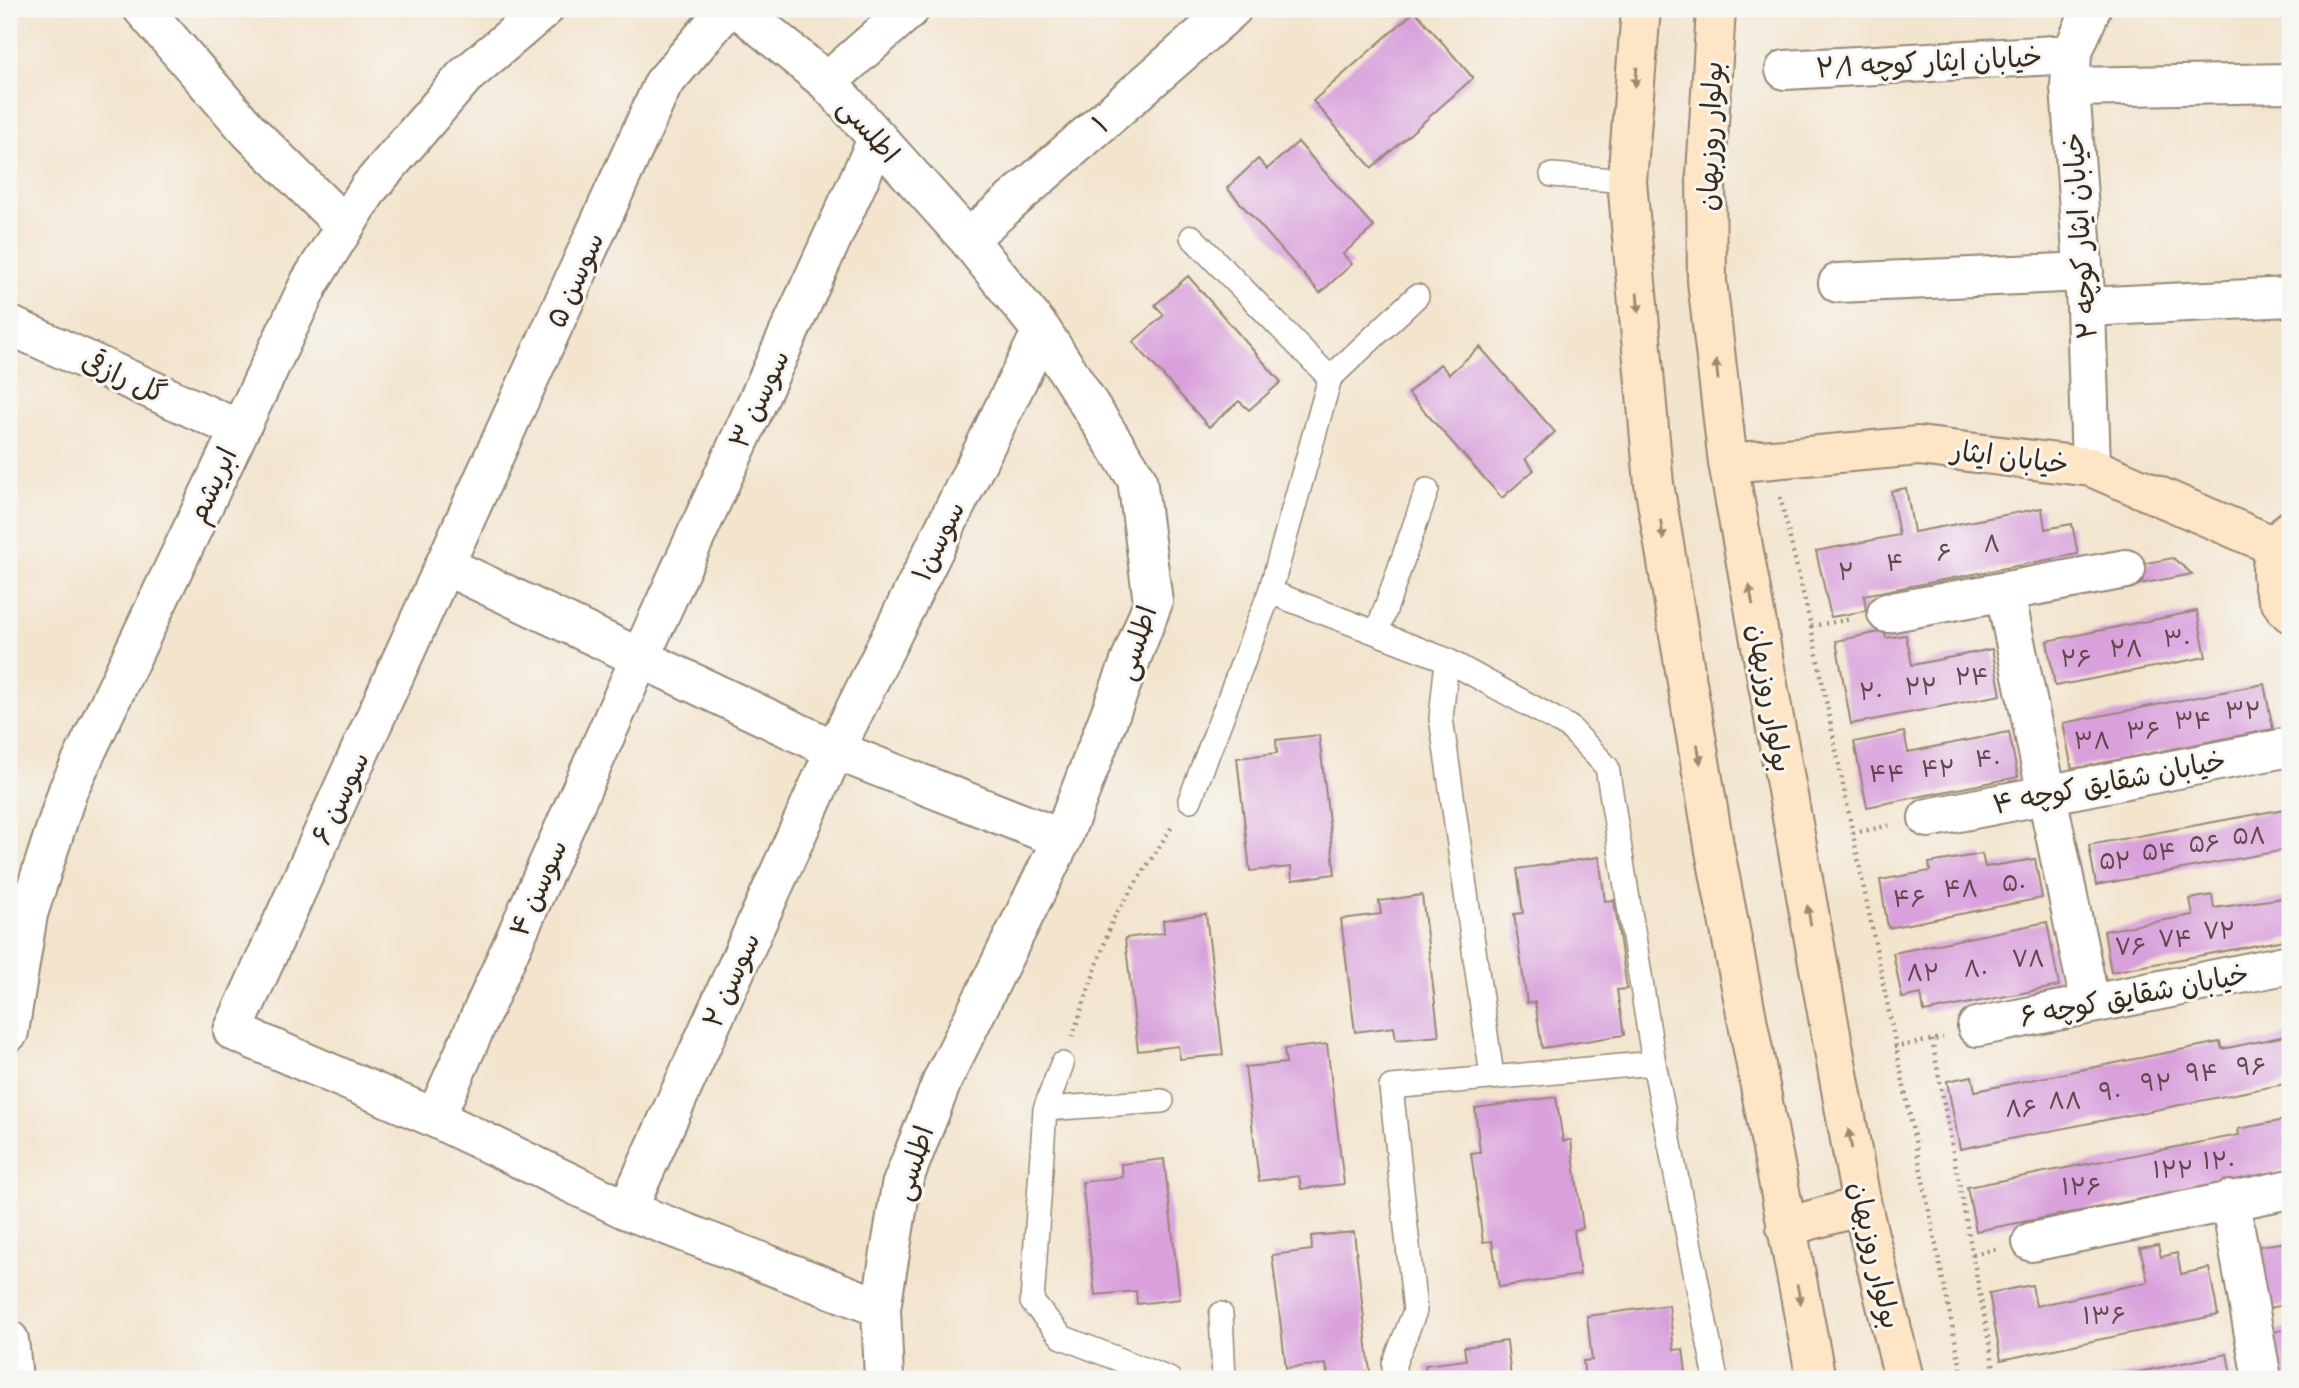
<svg xmlns="http://www.w3.org/2000/svg" width="2299" height="1388" font-family="Caveat,'Playpen Sans Arabic',sans-serif">
	<style>
		.building { fill: #d9a0dc }
		.lines { fill: none; stroke-linecap: round; stroke-linejoin: round }
		.lane-casing { stroke: #978776; stroke-width: 26 }
		.street-casing { stroke: #978776; stroke-width: 42 }
		.secondary-casing { stroke: #978776; stroke-width: 42 }
		.path { stroke: #978776; stroke-width: 4.5; stroke-dasharray: 2 5; stroke-linecap: butt }
		.lane { stroke: #fff; stroke-width: 23 }
		.street { stroke: #fff; stroke-width: 38 }
		.secondary { stroke: #fde5c5; stroke-width: 38 }
		.oneway { fill: #9c8872 }
		.labels { text-anchor: middle; dominant-baseline: central; stroke-width: 6; stroke-linejoin: round; paint-order: stroke }
		.number-label { font-size: 24px; fill: #62484e }
		.street-label { font-size: 28px; fill: #3b2a1e; stroke: #f6f6f2 }
	</style>
	<rect width="100%" height="100%" fill="#f6f6f2"/>
	<filter id="ink" filterUnits="userSpaceOnUse"><feTurbulence type="fractalNoise" baseFrequency=".0143" numOctaves="2"/><feDisplacementMap in="SourceGraphic" scale="14" xChannelSelector="R" yChannelSelector="G"/><feConvolveMatrix kernelMatrix="1 2 1 2 8 2 1 2 1" color-interpolation-filters="sRGB"/></filter>
	<filter id="wash" filterUnits="userSpaceOnUse"><feTurbulence type="fractalNoise" baseFrequency=".00686" numOctaves="4" result="noise"/><feDisplacementMap in="SourceGraphic" scale="28" xChannelSelector="R" yChannelSelector="G"/><feGaussianBlur stdDeviation="1.57" result="paint"/><feColorMatrix in="noise" values="0 0 0 0 0 0 0 0 0 0 0 0 0 0 0 0 0 1.4 0 .05"/><feComposite in="paint" operator="in"/></filter>
	<g filter="url(#wash)">
		<rect width="100%" height="100%" fill="#f3e4cd"/>
		<g id="blocks">
			<!-- building -->
			<path class="building" d="M1415,11L1473,78L1372,168L1313,101Z
				M1298,142L1374,227L1343,254L1352,264L1320,293L1227,188L1258,159L1267,169Z
				M1188,276L1281,382L1249,410L1239,401L1209,427L1133,342L1164,315L1155,305Z
				M1480,347L1555,432L1525,459L1534,470L1502,498L1408,393L1440,364L1449,374Z
				M1906,488L1914,532L2042,508L2045,529L2072,524L2078,554L1864,595L1866,611L1831,617L1816,551L1899,535L1891,491Z
				M2173,558L2192,574L2140,584L2136,565Z
				M2197,611L2206,657L2055,686L2047,641Z
				M1884,631L1886,638L1906,635L1912,665L1992,649L2001,695L1851,724L1836,641Z
				M2264,684L2273,729L2072,769L2063,723Z
				M1904,732L1908,752L2009,732L2018,777L1867,807L1854,742Z
				M1319,735L1335,874L1292,880L1291,867L1250,871L1237,758L1277,753L1276,740Z
				M2290,808V849L2096,885L2089,845Z
				M1982,854L1985,867L2035,859L2042,898L1888,928L1880,880L1930,871L1929,863Z
				M1599,857L1605,901L1614,900L1627,989L1617,990L1624,1035L1542,1048L1535,1002L1527,1003L1514,914L1523,913L1517,869Z
				M1422,895L1439,1036L1396,1040L1394,1027L1355,1032L1341,919L1381,914L1379,901Z
				M2212,895L2214,908L2290,897V939L2111,972L2104,931L2193,915L2190,899Z
				M1206,914L1223,1055L1180,1059L1178,1046L1138,1051L1125,938L1164,933L1163,920Z
				M2047,922L2059,986L1924,1012L1921,994L1902,998L1893,953Z
				M2290,1035V1083L1960,1149L1947,1081L1972,1076L1975,1091L2220,1042L2222,1049Z
				M1327,1044L1344,1184L1301,1189L1299,1176L1259,1181L1245,1067L1286,1063L1284,1049Z
				M1556,1097L1563,1141L1571,1140L1583,1228L1574,1230L1580,1275L1499,1287L1492,1241L1483,1242L1471,1153L1480,1152L1475,1108Z
				M2290,1119V1170L1976,1231L1967,1187L2239,1135L2238,1129Z
				M1164,1159L1180,1299L1137,1304L1136,1291L1095,1295L1082,1182L1123,1177L1121,1164Z
				M1354,1232L1370,1372L1328,1377L1326,1364L1286,1368L1272,1255L1312,1250L1311,1236Z
				M2290,1242V1304L2269,1308L2258,1246Z
				M2158,1245L2161,1257L2177,1253L2181,1274L2209,1268L2218,1315L2001,1360L1989,1293L2032,1285L2036,1306L2148,1282L2140,1248Z
				M1669,1305L1674,1350L1683,1349L1687,1379H1585L1583,1361L1592,1360L1587,1316Z
				M2290,1328V1379H2282L2273,1332Z
				M1507,1341L1511,1379H1427L1425,1365L1466,1360L1464,1347Z
				M2227,1354L2232,1379H2109L2139,1372Z"/>
		</g>
	</g>
	<g filter="url(#ink)">
		<use href="#blocks" fill-opacity="0" stroke="#978776" stroke-width="2"/>
		<g class="lines">
			<!-- lane casing -->
			<g class="lane-casing">
				<path id="lane" d="M1552,175L1627,181
					M1192,237L1330,378
					M1417,296L1330,378L1270,592L1447,660L1569,727L1607,767L1654,1063L1716,1379
					M1377,633L1427,490
					M1447,660L1441,718L1492,1076
					M1190,800L1270,592
					M1062,1064L1045,1109L1032,1302L1062,1337L1169,1379
					M1045,1109L1162,1101
					M1221,1314L1224,1379
					M1394,1379V1364L1415,1311L1391,1087L1654,1063"/>
			</g>
			<!-- street casing -->
			<g class="street-casing">
				<path id="street" d="M143,9L250,132L345,226
					M727,9L663,84L233,1031L435,1118L627,1210L881,1308
					M739,9L827,82L968,239L1042,331L1137,479L1153,602L1062,839L943,1079L901,1186L881,1308L884,1379
					M1785,70L2072,54
					M827,82L910,9
					M2070,87L2290,83
					M968,239L1232,9
					M1838,283L2084,272
					M2086,307L2290,297
					M9,325L238,429
					M2091,467L2086,307L2070,87L2072,54L2091,9
					M446,566L835,750L1062,839
					M2005,593L2090,1003
					M1887,613L2126,569
					M1928,818L2290,747
					M1977,1027L2290,964
					M9,1032L28,914L68,790L310,282L369,188L464,77L544,9
					M435,1118L640,658L877,140
					M2230,1200L2262,1379
					M627,1210L835,750L1042,331
					M2032,1242L2290,1189
					M9,1340L13,1379"/>
			</g>
			<!-- secondary casing -->
			<g class="secondary-casing">
				<path id="secondary" d="M1641,9L1627,181L1654,484L1715,851L1816,1379
					M1716,9L1706,174L1707,281L1728,463L1862,1206L1904,1379
					M1728,463L1919,446L2091,467L2277,547
					M2290,530C2266,554 2266,589 2290,613
					M1786,1227L1862,1206"/>
			</g>
			<!-- path -->
			<path class="path" d="M1780,497L1811,626L1852,619
				M1811,626L1963,1379
				M1853,833L1893,825
				M1072,1037L1113,919L1173,825
				M1932,1040L1996,1379
				M1894,1047L1943,1038
				M1973,1254L1997,1249"/>
			<!-- lane -->
			<use href="#lane" class="lane"/>
			<!-- street -->
			<use href="#street" class="street"/>
			<!-- secondary -->
			<use href="#secondary" class="secondary"/>
		</g>
		<!-- one-way arrows -->
		<defs><path id="oneway-solid" d="M-6-.8H1V-3.2L6.5 0L1 3.2V.8H-6Z" transform="scale(1.75)"/></defs>
		<g class="oneway">
			<use href="#oneway-solid" transform="translate(1636 77) rotate(95)"/>
			<use href="#oneway-solid" transform="translate(1638 303) rotate(85)"/>
			<use href="#oneway-solid" transform="translate(1717 370) rotate(-96)"/>
			<use href="#oneway-solid" transform="translate(1662 530) rotate(81)"/>
			<use href="#oneway-solid" transform="translate(1751 595) rotate(-100)"/>
			<use href="#oneway-solid" transform="translate(1699 754) rotate(81)"/>
			<use href="#oneway-solid" transform="translate(1809 915) rotate(-100)"/>
			<use href="#oneway-solid" transform="translate(1850 1139) rotate(-100)"/>
			<use href="#oneway-solid" transform="translate(1799 1294) rotate(79)"/>
		</g>
	</g>
	<g class="labels">
		<!-- number labels -->
		<g class="number-label">
			<text x="1992" y="544">۸</text>
			<text x="1944" y="553">۶</text>
			<text x="1895" y="563">۴</text>
			<text x="1846" y="572">۲</text>
			<text x="2177" y="639">۳۰</text>
			<text x="2126" y="649">۲۸</text>
			<text x="2076" y="659">۲۶</text>
			<text x="1972" y="677">۲۴</text>
			<text x="1921" y="687">۲۲</text>
			<text x="1871" y="692">۲۰</text>
			<text x="2243" y="711">۳۲</text>
			<text x="2193" y="721">۳۴</text>
			<text x="2143" y="731">۳۶</text>
			<text x="2092" y="741">۳۸</text>
			<text x="1988" y="759">۴۰</text>
			<text x="1938" y="769">۴۲</text>
			<text x="1887" y="774">۴۴</text>
			<text x="2249" y="836">۵۸</text>
			<text x="2204" y="844">۵۶</text>
			<text x="2159" y="852">۵۴</text>
			<text x="2115" y="861">۵۲</text>
			<text x="2014" y="883">۵۰</text>
			<text x="1961" y="889">۴۸</text>
			<text x="1909" y="899">۴۶</text>
			<text x="2219" y="931">۷۲</text>
			<text x="2175" y="939">۷۴</text>
			<text x="2130" y="947">۷۶</text>
			<text x="2028" y="959">۷۸</text>
			<text x="1976" y="969">۸۰</text>
			<text x="1923" y="973">۸۲</text>
			<text x="2251" y="1067">۹۶</text>
			<text x="2202" y="1073">۹۴</text>
			<text x="2156" y="1083">۹۲</text>
			<text x="2110" y="1092">۹۰</text>
			<text x="2065" y="1101">۸۸</text>
			<text x="2021" y="1109">۸۶</text>
			<text x="2219" y="1161">۱۲۰</text>
			<text x="2173" y="1170">۱۲۲</text>
			<text x="2081" y="1187">۱۲۶</text>
			<text x="2104" y="1316">۱۳۶</text>
		</g>
		<!-- street labels -->
		<g class="street-label">
			<text transform="translate(1929 62) rotate(-3)">خیابان ایثار کوچه ۲/۱</text>
			<text transform="translate(1100 124) rotate(-41)">۱</text>
			<text transform="translate(869 130) rotate(49)">اطلسی</text>
			<text transform="translate(1710 136) rotate(-88)">بولوار روزبهان</text>
			<text transform="translate(2080 236) rotate(-94)">خیابان ایثار کوچه ۲</text>
			<text transform="translate(575 280) rotate(-66)">۵ سوسن</text>
			<text transform="translate(124 377) rotate(24)">گل رازقی</text>
			<text transform="translate(759 399) rotate(-65)">سوسن ۳</text>
			<text transform="translate(2010 457) rotate(7)">خیابان ایثار</text>
			<text transform="translate(212 485) rotate(-65)">ابریشم</text>
			<text transform="translate(938 541) rotate(-64)">سوسن۱</text>
			<text transform="translate(1136 643) rotate(-72)">اطلسی</text>
			<text transform="translate(1770 698) rotate(80)">بولوار روزبهان</text>
			<text transform="translate(2109 782) rotate(-11)">خیابان شقایق کوچه ۴</text>
			<text transform="translate(340 798) rotate(-65)">سوسن ۶</text>
			<text transform="translate(538 888) rotate(-66)">سوسن ۴</text>
			<text transform="translate(731 980) rotate(-66)">سوسن ۲</text>
			<text transform="translate(2134 995) rotate(-11)">خیابان شقایق کوچه ۶</text>
			<text transform="translate(913 1163) rotate(-72)">اطلسی</text>
			<text transform="translate(1875 1255) rotate(77)">بولوار روزبهان</text>
		</g>
	</g>
	<!-- margin -->
	<rect width="2299" height="1388" fill="none" stroke="#f6f6f2" stroke-width="35"/>
</svg>
